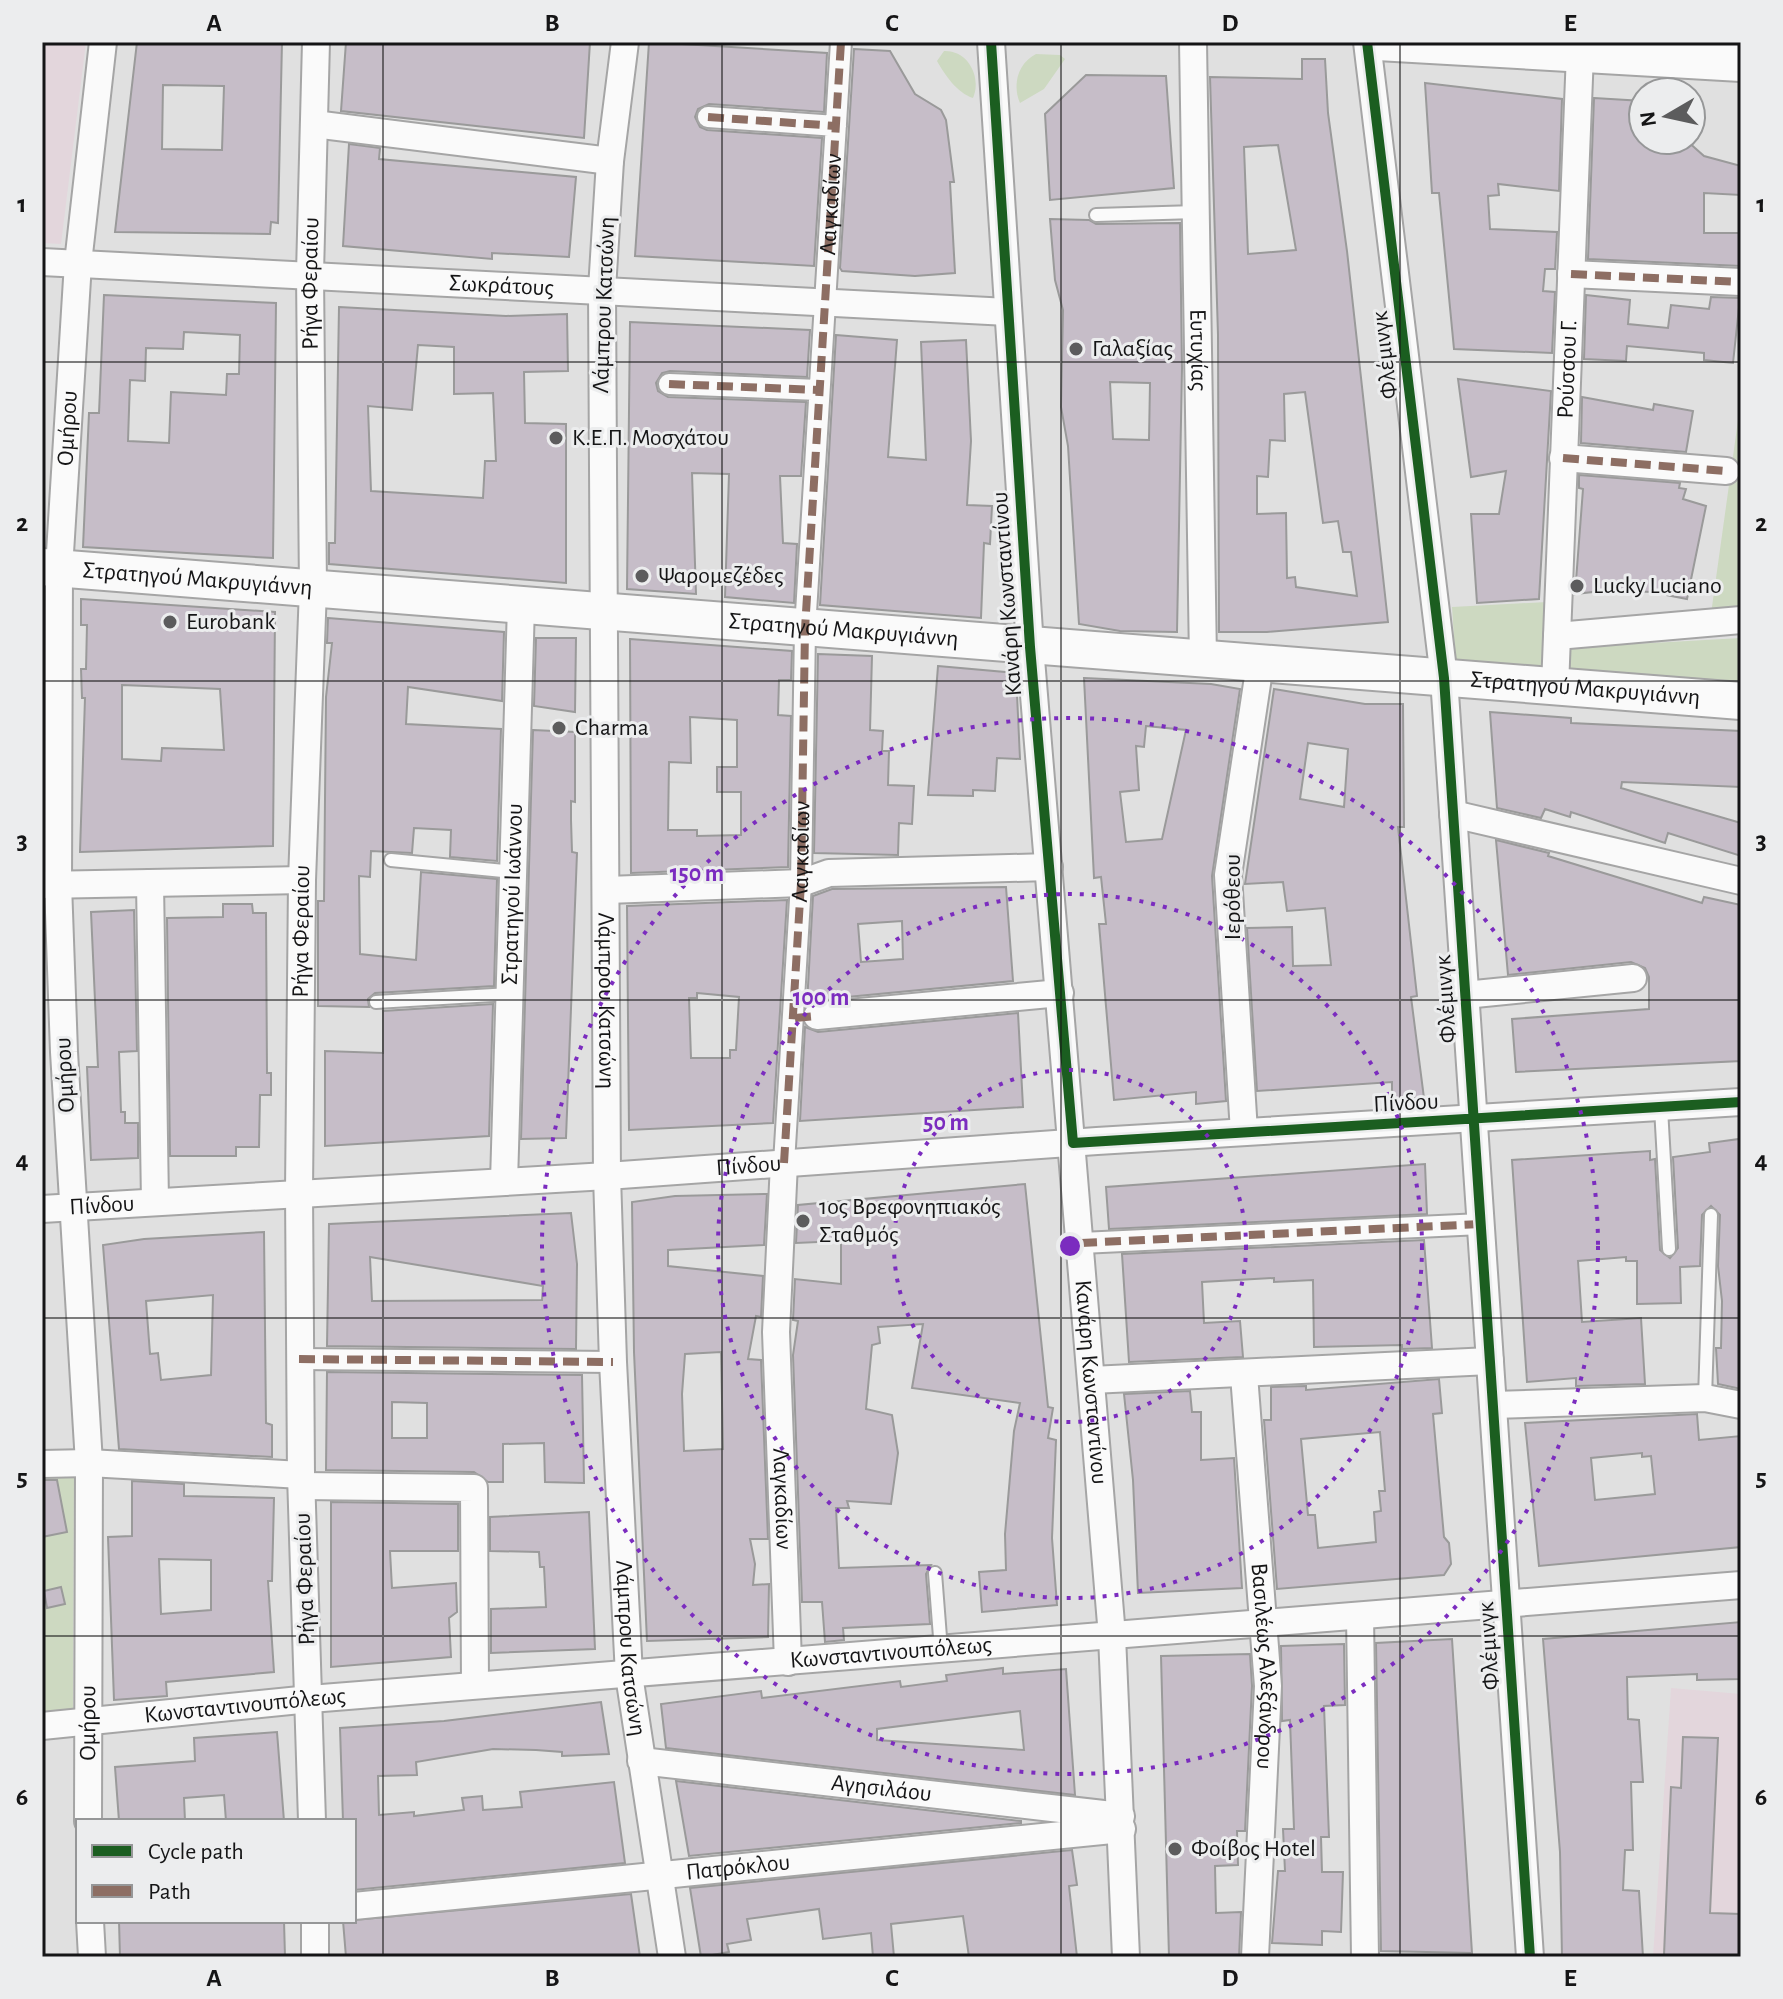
<svg xmlns="http://www.w3.org/2000/svg" width="1783" height="1999" font-family="'Alegreya Sans',sans-serif">
	<style>
		.education { fill: #e3d6dc }
		.green { fill: #cdd9c1 }
		.building { fill: #c6bdc8; stroke: #9a9a9a; stroke-width: 2; fill-rule: evenodd }
		.lines { fill: none; stroke-linecap: round; stroke-linejoin: round }
		.service-casing { stroke: #a5a5a5; stroke-width: 16 }
		.pedestrian-casing { stroke: #a5a5a5; stroke-width: 24 }
		.minor-casing { stroke: #a5a5a5; stroke-width: 30 }
		.secondary-casing { stroke: #a5a5a5; stroke-width: 40 }
		.service { stroke: #fafafa; stroke-width: 12 }
		.pedestrian { stroke: #fafafa; stroke-width: 20 }
		.minor { stroke: #fafafa; stroke-width: 26 }
		.secondary { stroke: #fafafa; stroke-width: 36 }
		.quiet { stroke: #8d6e63; stroke-width: 8; stroke-dasharray: 16 8; stroke-linecap: butt }
		.cycleway-casing { stroke: #ecedee; stroke-width: 15 }
		.cycleway { stroke: #1b5e20; stroke-width: 10 }
		.grid { fill: none; stroke: #151516; stroke-width: 2; stroke-opacity: 0.55 }
		.ring { fill: none; stroke: #7b2cbf; stroke-width: 4; stroke-dasharray: 4 8 }
		.poi-dot { fill: #5c5c5d; stroke: #ecedee; stroke-width: 3 }
		.labels { text-anchor: middle; dominant-baseline: central; stroke-width: 6; stroke-linejoin: round; paint-order: stroke }
		.street-label { font-size: 24px; fill: #151516; stroke: #ecedee }
		.poi-label { font-size: 24px; fill: #151516; stroke: #ecedee; text-anchor: start }
		.centre { fill: #7b2cbf; stroke: #ecedee; stroke-width: 4 }
		.ring-label { font-size: 24px; text-anchor: middle; font-weight: bold; fill: #7b2cbf; stroke: #ecedee; stroke-width: 6; stroke-linejoin: round; paint-order: stroke }
		.neatline { fill: none; stroke: #151516; stroke-width: 3 }
		.grid-label { font-size: 26px; text-anchor: middle; font-weight: bold; fill: #151516 }
	</style>
	<rect width="100%" height="100%" fill="#e0e0e0"/>
	<!-- education -->
	<path class="education" d="M42,42H86L61,244L42,243Z
		M1671,1688L1741,1694V1957H1653Z"/>
	<!-- green -->
	<path class="green" d="M944,51C968,50 982,77 973,98C957,93 945,75 937,61Z
		M1036,54L1060,55L1065,59L1044,89L1020,103C1012,85 1018,63 1036,54Z
		M1741,399V612L1711,614Z
		M1547,602L1543,674L1456,669L1452,607Z
		M1741,638V686L1563,672V648Z
		M74,1467L73,1711L42,1714V1469Z"/>
	<!-- building -->
	<path class="building" d="M137,42H282L278,223L271,222L270,234L115,232ZM163,85L224,86L222,150L162,149Z
		M346,42H590L584,138L341,111Z
		M649,42L827,53L824,112L709,104L698,109L695,117L700,127L707,130L822,138L814,266L635,256Z
		M854,49L890,51L915,94L941,110L946,120L954,182H950L955,273L915,276L842,271L840,268Z
		M1302,59H1325L1328,113L1347,251L1388,622L1267,632H1219L1218,335L1210,77L1302,79ZM1278,145L1296,250L1248,254L1244,147ZM1305,392L1323,523L1338,521L1343,552H1351L1357,596L1296,587L1295,577L1287,578L1286,513L1257,514V476L1268,477L1270,440L1285,441L1284,394Z
		M1086,75L1166,76L1174,188L1050,200L1045,114Z
		M1425,83L1562,99L1559,191L1498,184L1499,195L1488,196L1490,229L1557,232L1555,269H1545L1543,291L1555,292L1552,353L1454,349L1439,193H1432Z
		M1594,98L1643,101V140H1686L1704,156L1741,166V195L1704,193V233H1741V266L1588,259Z
		M349,144L380,148L379,159L576,177L569,257L492,253V259L343,246Z
		M1050,219L1089,220L1096,224L1180,223L1182,368L1177,632L1120,631L1079,624L1068,446L1061,407L1063,310L1055,280ZM1110,382L1150,383L1149,440L1113,439Z
		M104,295L276,303L273,558L83,547L89,413H99ZM184,332L240,335L239,374H227L226,395L171,392L169,443L128,441L130,380L145,381L146,348L183,349Z
		M1586,295L1630,300L1628,324L1668,328L1671,305L1709,309L1711,297L1740,298L1733,363L1704,360V353L1627,346L1626,361L1584,359Z
		M339,307L506,316L567,314L568,371L524,372L525,423L566,424V583L329,564V543H335ZM418,345L454,347V394L493,393L496,461H485L483,498L371,491L368,406L412,410Z
		M630,322L810,330L807,377L670,371L662,373L656,383L658,391L668,397L806,402L801,476H780L783,543L797,544L794,603L725,597L729,474L692,473L696,594L627,589Z
		M836,335L897,340L888,457L926,460L921,342L966,340L971,441L967,505L992,506L990,544L984,543L981,618L820,605Z
		M1458,379L1551,391L1539,599L1477,603L1471,514H1499L1506,471L1471,477Z
		M1582,397L1653,410L1654,404L1693,411L1686,452L1581,443Z
		M1579,475L1680,483L1679,488L1686,489L1683,499L1706,506L1687,599L1651,592L1610,590L1575,594L1583,489L1579,488Z
		M81,599L275,612L273,846L80,852L85,698H82L81,669H86L87,625H81ZM122,685L220,689L224,750L162,748L161,761L122,759Z
		M328,618L504,632L502,701L408,687L406,724L501,729L497,861L450,857L451,830L414,828L412,853L371,851L370,877L359,876L360,954L416,960L421,872L497,879L494,986L375,993L368,999L369,1007L318,1006V901H324L326,697L332,643H327Z
		M536,638H576L575,712L534,706Z
		M630,639L792,651L791,680H779L778,715L791,716L788,867L631,873ZM690,717L737,720V767H717V792H741V835L697,836V830H668L669,762L691,763Z
		M818,654L872,656L870,730L883,731L882,751H889L888,785L914,786L912,824L899,823L898,855L814,853Z
		M938,666L1016,673L1020,759L997,758L995,791L973,790V796L928,795Z
		M1084,678L1211,684L1240,689L1212,876L1226,1101L1196,1104V1092L1114,1100L1099,924H1106L1101,877L1094,878ZM1146,726L1186,730L1162,839L1126,842L1120,792L1139,790L1136,746L1144,747Z
		M1274,689L1365,704H1403L1404,827H1398L1417,996L1411,997L1424,1098L1392,1099V1082L1257,1091L1247,928L1292,927L1293,966L1331,965L1325,908L1287,911L1283,882L1245,884ZM1308,743L1348,749L1344,807L1300,799Z
		M1490,712L1571,718V723L1741,731V787L1622,782L1621,788L1741,823V856L1668,833L1665,843L1571,812L1570,817L1545,809L1541,818L1497,808Z
		M533,730L575,732V802L571,801V820L572,852L577,853L566,1138L521,1139Z
		M1496,840L1549,853L1548,856L1702,903L1704,897L1741,905V1061L1516,1072L1512,1019L1649,1009V977L1645,968L1631,962L1508,975Z
		M1006,887L1013,981L816,1000L807,1004L813,896L832,889ZM902,921L903,959L861,962L858,924Z
		M787,900L773,1123L629,1130L627,906ZM697,993L739,997L736,1050H730V1058H691L689,998H697Z
		M223,904H252L253,913H266L267,1073H271V1095H260L259,1147H236V1156H170L167,918L223,917Z
		M134,910L137,1051L119,1052L121,1112H125V1123H138V1158L91,1160L87,1067H98L91,912Z
		M493,1004L489,1136L325,1146V1051L383,1053V1011Z
		M1018,1013L1023,1107L800,1121L805,1027L818,1032Z
		M1739,1139L1741,1389L1718,1384L1716,1348H1721L1722,1301L1718,1266L1720,1215L1711,1206L1702,1215L1700,1266L1680,1267L1681,1303L1637,1304V1261H1626V1257L1578,1261L1582,1322L1641,1318L1645,1384L1576,1386V1378L1527,1382L1512,1160L1650,1151V1160L1655,1159L1660,1250L1670,1258L1678,1248L1673,1157L1710,1152L1709,1143Z
		M1425,1164L1427,1214L1109,1229L1106,1187Z
		M1025,1184L1048,1407L1053,1408L1048,1438L1056,1440L1052,1538L1057,1605L982,1612L979,1572L1006,1570L1005,1534L1014,1431L1020,1403L912,1388L923,1324L878,1327L880,1343L872,1345L866,1409L892,1415L898,1453L891,1504L847,1501L849,1508H836L839,1568L931,1565L926,1574L930,1624L843,1628L844,1640L825,1642L822,1602H802L793,1355L798,1321L793,1320L795,1279L841,1284V1241L796,1243L798,1205Z
		M767,1194L764,1245L668,1250V1266L763,1276L761,1317L756,1316L748,1359L761,1360L768,1539H750L755,1564L753,1585L769,1584L768,1637L647,1641L634,1352L632,1202L675,1196ZM721,1352L723,1449L684,1451L682,1394L685,1354Z
		M571,1213L577,1264L576,1349L327,1346L329,1224ZM370,1257L543,1286L542,1300L372,1301Z
		M264,1232L266,1423L272,1425V1457L119,1449L103,1245L144,1239ZM213,1295L211,1375L161,1380L158,1353L150,1354L146,1301Z
		M1424,1240L1432,1348L1402,1349V1345L1314,1347L1313,1280L1274,1282V1278L1202,1282L1204,1323L1240,1321L1243,1357L1129,1362L1122,1254Z
		M327,1372L582,1375L584,1483L545,1482L544,1443L503,1444V1482H488L474,1472L326,1470ZM392,1402L427,1403V1438H392Z
		M1439,1379L1442,1413L1433,1414L1444,1537L1449,1543L1451,1564L1444,1575L1277,1589L1264,1420H1271V1387L1306,1386V1390ZM1380,1432L1385,1491H1379L1381,1511L1374,1512L1376,1542L1318,1548L1315,1515H1308L1301,1439Z
		M1190,1391L1192,1412H1201V1460L1234,1458L1242,1588L1138,1593L1133,1480L1124,1394Z
		M1697,1414L1699,1440L1741,1436V1547L1539,1566L1525,1423ZM1642,1453V1457L1651,1456L1655,1494L1595,1500L1591,1458Z
		M42,1480H57L67,1532L42,1537Z
		M132,1481L184,1484V1496L274,1498L272,1581H268L274,1672L166,1682L167,1696L114,1700L108,1537L132,1536ZM159,1559L211,1560V1610L161,1614Z
		M331,1502L458,1504V1551H390L392,1588L456,1583L457,1612L449,1618L451,1657L331,1667Z
		M589,1512L595,1649L491,1653V1609L546,1607L544,1567H540L539,1552L490,1551V1517Z
		M61,1587L65,1604L47,1608L44,1591Z
		M1741,1622V1679L1697,1680V1674L1627,1677L1628,1719L1639,1720L1643,1782H1631L1633,1850H1625L1623,1890L1639,1891L1643,1957H1562L1560,1852L1543,1639Z
		M1452,1639L1472,1953L1381,1951L1376,1643Z
		M1344,1644L1345,1705L1324,1706L1329,1837H1321L1322,1872H1343L1341,1932L1322,1931V1945L1272,1943L1278,1871H1285L1283,1829H1294L1290,1720L1282,1721L1281,1646Z
		M1250,1654L1252,1686L1245,1831H1237L1238,1865L1215,1866L1216,1913L1241,1912L1239,1957H1169L1161,1656Z
		M1003,1668V1674L1066,1669L1075,1795L666,1748L661,1704L761,1691L762,1698L900,1681L901,1687L947,1681L946,1675ZM1020,1711L1024,1750L877,1740V1729Z
		M601,1702L609,1754L562,1756V1752L536,1750L493,1749L416,1762L417,1775L378,1776L379,1815L414,1812V1816L464,1810L462,1798L482,1796L483,1810L522,1807L520,1792L614,1782L625,1863L354,1890V1821H343L340,1728L444,1721Z
		M277,1732L284,1821H226L224,1795L184,1798L185,1821H119L115,1767L195,1761L194,1738Z
		M1683,1737L1718,1738L1710,1913L1741,1914V1957L1664,1955L1671,1787L1681,1788Z
		M676,1781L1021,1821V1823L689,1856Z
		M1072,1850L1077,1885L1069,1886L1077,1957H969L963,1916L891,1924L894,1957H873L871,1933L823,1939L819,1909L747,1919L751,1940L727,1944L729,1952L701,1957L690,1888Z
		M631,1894L640,1957H346L343,1921Z
		M119,1921H284L285,1957H120Z"/>
	<g class="lines">
		<!-- service casing -->
		<g class="service-casing">
			<path id="service" d="M1096,215L1196,212
				M391,860L514,872
				M376,1002L510,994
				M1661,1108L1669,1249
				M1705,1398L1711,1215
				M935,1573L941,1650"/>
		</g>
		<!-- pedestrian casing -->
		<g class="pedestrian-casing">
			<path id="pedestrian" d="M708,117L836,126
				M669,384L819,390
				M784,1163L801,883L805,629L841,42
				M1081,1243L1481,1224
				M299,1359L613,1362"/>
		</g>
		<!-- minor casing -->
		<g class="minor-casing">
			<g id="minor">
				<path id="s1" d="M625,42L610,161L602,289L607,1176L613,1362L629,1675L672,1957"/>
				<path id="s2" d="M991,42L1030,647L1112,1636L1126,1957"/>
				<path id="s3" d="M1193,42L1203,659"/>
				<path d="M1367,42L1444,678L1530,1957"/>
				<path d="M314,124L610,161"/>
				<path id="s4" d="M42,262L1008,312"/>
				<path d="M1571,274L1741,282"/>
				<path d="M1563,458L1726,471"/>
				<path d="M1557,636L1741,620"/>
				<path id="s5" d="M1555,687L1580,53"/>
				<path d="M1453,814L1741,881"/>
				<path d="M150,883L155,1202"/>
				<path d="M42,885L302,880"/>
				<path d="M607,890L801,883L829,873L1049,867"/>
				<path d="M1465,995L1633,978"/>
				<path d="M817,1016L1060,993"/>
				<path d="M1244,1132L1228,875L1260,664"/>
				<path id="s6" d="M784,1163L776,1332L788,1662"/>
				<path id="s7" d="M504,1182L521,605"/>
				<path id="s8" d="M42,1209L607,1176L1097,1141L1741,1102"/>
				<path id="s9" d="M1244,1375L1268,1686L1255,1957"/>
				<path d="M1091,1380L1490,1361"/>
				<path d="M1493,1405L1705,1398L1741,1405"/>
				<path d="M42,1464L89,1463L301,1475"/>
				<path d="M302,1486L474,1488L475,1685"/>
				<path d="M1360,1616L1365,1957"/>
				<path id="s10" d="M42,1726L310,1699L1741,1585"/>
				<path id="s11" d="M641,1761L1121,1816"/>
				<path id="s12" d="M88,1821L89,1463L64,1052L58,884L59,569L78,263L103,42"/>
				<path id="s13" d="M312,1821L301,1475L299,1192L302,880L313,589L310,273L316,42"/>
				<path id="s14" d="M354,1906L1122,1829"/>
				<path d="M90,1921L92,1957"/>
				<path d="M315,1921V1957"/>
			</g>
		</g>
		<!-- secondary casing -->
		<g class="secondary-casing">
			<g id="secondary">
				<path d="M1378,42L1741,63"/>
				<path id="s15" d="M42,567L1741,701"/>
			</g>
		</g>
		<!-- service -->
		<use href="#service" class="service"/>
		<!-- pedestrian -->
		<use href="#pedestrian" class="pedestrian"/>
		<!-- minor -->
		<use href="#minor" class="minor"/>
		<!-- secondary -->
		<use href="#secondary" class="secondary"/>
		<!-- quiet -->
		<g class="quiet">
			<path d="M708,117L836,126"/>
			<path d="M1571,274L1741,282"/>
			<path d="M669,384L819,390"/>
			<path d="M1563,458L1726,471"/>
			<path d="M795,1018L817,1016"/>
			<path id="s16" d="M784,1163L801,883L805,629L841,42"/>
			<path d="M1081,1243L1481,1224"/>
			<path d="M299,1359L613,1362"/>
		</g>
		<!-- cycleway casing -->
		<g class="cycleway-casing">
			<path id="cycleway" d="M991,42L1030,647L1073,1143L1741,1102
				M1367,42L1444,678L1530,1957"/>
		</g>
		<!-- cycleway -->
		<use href="#cycleway" class="cycleway"/>
	</g>
	<!-- grid -->
	<path class="grid" d="M383,42V1957M722,42V1957M1061,42V1957M1400,42V1957M42,362H1741M42,681H1741M42,1000H1741M42,1318H1741M42,1636H1741"/>
	<!-- distance rings -->
	<g class="ring">
		<circle cx="1070" cy="1246" r="176"/>
		<circle cx="1070" cy="1246" r="352"/>
		<circle cx="1070" cy="1246" r="528"/>
	</g>
	<!-- markers -->
	<g class="poi-dot">
		<circle cx="1076" cy="349" r="8"/>
		<circle cx="556" cy="438" r="8"/>
		<circle cx="642" cy="576" r="8"/>
		<circle cx="1577" cy="586" r="8"/>
		<circle cx="170" cy="622" r="8"/>
		<circle cx="559" cy="728" r="8"/>
		<circle cx="803" cy="1221" r="8"/>
		<circle cx="1175" cy="1849" r="8"/>
	</g>
	<g class="labels">
		<!-- street labels -->
		<g class="street-label">
			<text stroke="none"><textPath href="#s16" startOffset="960">Λαγκαδίων</textPath></text>
			<text stroke="none"><textPath href="#s13" startOffset="1538">Ρήγα Φεραίου</textPath></text>
			<text stroke="none"><textPath href="#s4" startOffset="460">Σωκράτους</textPath></text>
			<text transform="translate(604 305) rotate(-88)">Λάμπρου Κατσώνη</text>
			<text stroke="none"><textPath href="#s3" startOffset="308">Ευτυχίας</textPath></text>
			<text transform="translate(1385 355) rotate(-97)">Φλέμινγκ</text>
			<text stroke="none"><textPath href="#s5" startOffset="318">Ρούσσου Γ.</textPath></text>
			<text stroke="none"><textPath href="#s12" startOffset="1394">Ομήρου</textPath></text>
			<text stroke="none"><textPath href="#s15" startOffset="156">Στρατηγού Μακρυγιάννη</textPath></text>
			<text transform="translate(1007 594) rotate(-94)">Κανάρη Κωνσταντίνου</text>
			<text stroke="none"><textPath href="#s15" startOffset="804">Στρατηγού Μακρυγιάννη</textPath></text>
			<text stroke="none"><textPath href="#s15" startOffset="1548">Στρατηγού Μακρυγιάννη</textPath></text>
			<text stroke="none"><textPath href="#s16" startOffset="312">Λαγκαδίων</textPath></text>
			<text stroke="none"><textPath href="#s7" startOffset="288">Στρατηγού Ιωάννου</textPath></text>
			<text transform="translate(1233 897) rotate(-90)">Ιερόθεου</text>
			<text stroke="none"><textPath href="#s13" startOffset="890">Ρήγα Φεραίου</textPath></text>
			<text transform="translate(1446 999) rotate(-94)">Φλέμινγκ</text>
			<text stroke="none"><textPath href="#s1" startOffset="960">Λάμπρου Κατσώνη</textPath></text>
			<text transform="translate(65 1075) rotate(-93)">Ομήρου</text>
			<text transform="translate(1406 1103) rotate(-3)">Πίνδου</text>
			<text stroke="none"><textPath href="#s8" startOffset="708">Πίνδου</textPath></text>
			<text stroke="none"><textPath href="#s8" startOffset="60">Πίνδου</textPath></text>
			<text stroke="none"><textPath href="#s2" startOffset="1344">Κανάρη Κωνσταντίνου</textPath></text>
			<text stroke="none"><textPath href="#s6" startOffset="336">Λαγκαδίων</textPath></text>
			<text transform="translate(305 1579) rotate(-92)">Ρήγα Φεραίου</text>
			<text transform="translate(1489 1646) rotate(-94)">Φλέμινγκ</text>
			<text stroke="none"><textPath href="#s1" startOffset="1608">Λάμπρου Κατσώνη</textPath></text>
			<text stroke="none"><textPath href="#s10" startOffset="852">Κωνσταντινουπόλεως</textPath></text>
			<text stroke="none"><textPath href="#s9" startOffset="292">Βασιλέως Αλεξάνδρου</textPath></text>
			<text stroke="none"><textPath href="#s10" startOffset="204">Κωνσταντινουπόλεως</textPath></text>
			<text stroke="none"><textPath href="#s12" startOffset="98">Ομήρου</textPath></text>
			<text stroke="none"><textPath href="#s11" startOffset="242">Αγησιλάου</textPath></text>
			<text stroke="none"><textPath href="#s14" startOffset="386">Πατρόκλου</textPath></text>
		</g>
		<!-- poi labels -->
		<g class="poi-label">
			<text x="1092" y="349">Γαλαξίας</text>
			<text x="572" y="438">Κ.Ε.Π. Μοσχάτου</text>
			<text x="658" y="576">Ψαρομεζέδες</text>
			<text x="1593" y="586">Lucky Luciano</text>
			<text x="186" y="622">Eurobank</text>
			<text x="575" y="728">Charma</text>
			<text x="819" y="1207">1ος Βρεφονηπιακός<tspan x="819" dy="28">Σταθμός</tspan></text>
			<text x="1191" y="1849">Φοίβος Hotel</text>
		</g>
	</g>
	<circle cx="1070" cy="1246" r="12" class="centre"/>
	<g class="ring-label">
		<text x="697" y="881">150 m</text>
		<text x="821" y="1005">100 m</text>
		<text x="946" y="1130">50 m</text>
	</g>
	<!-- border -->
	<rect width="1783" height="1999" fill="none" stroke="#ecedee" stroke-width="88"/>
	<!-- legend -->
	<rect x="76" y="1819" width="280" height="104" fill="#ecedee" stroke="#969798" stroke-width="2"/>
	<rect x="92" y="1845" width="40" height="12" fill="#1b5e20" stroke="#969798" stroke-width="2"/>
	<text x="148" y="1859" font-size="24" fill="#151516">Cycle path</text>
	<rect x="92" y="1885" width="40" height="12" fill="#8d6e63" stroke="#969798" stroke-width="2"/>
	<text x="148" y="1899" font-size="24" fill="#151516">Path</text>
	<!-- north arrow -->
	<g transform="translate(1667 116) rotate(261)"><circle r="38" fill="#ecedee" stroke="#969798" stroke-width="2"/>
	<path d="M0-6L14 30L0 20L-14 30Z" fill="#5c5c5d"/>
	<text y="-12" font-size="22" font-weight="bold" text-anchor="middle" fill="#151516">N</text>
	</g>
	<rect x="44" y="44" width="1695" height="1911" class="neatline"/>
	<g class="grid-label">
		<text x="214" y="31">A</text>
		<text x="552" y="31">B</text>
		<text x="892" y="31">C</text>
		<text x="1230" y="31">D</text>
		<text x="1570" y="31">E</text>
		<text x="22" y="212">1</text>
		<text x="1761" y="212">1</text>
		<text x="22" y="531">2</text>
		<text x="1761" y="531">2</text>
		<text x="22" y="849">3</text>
		<text x="1761" y="849">3</text>
		<text x="22" y="1168">4</text>
		<text x="1761" y="1168">4</text>
		<text x="22" y="1486">5</text>
		<text x="1761" y="1486">5</text>
		<text x="22" y="1805">6</text>
		<text x="1761" y="1805">6</text>
		<text x="214" y="1986">A</text>
		<text x="552" y="1986">B</text>
		<text x="892" y="1986">C</text>
		<text x="1230" y="1986">D</text>
		<text x="1570" y="1986">E</text>
	</g>
</svg>
